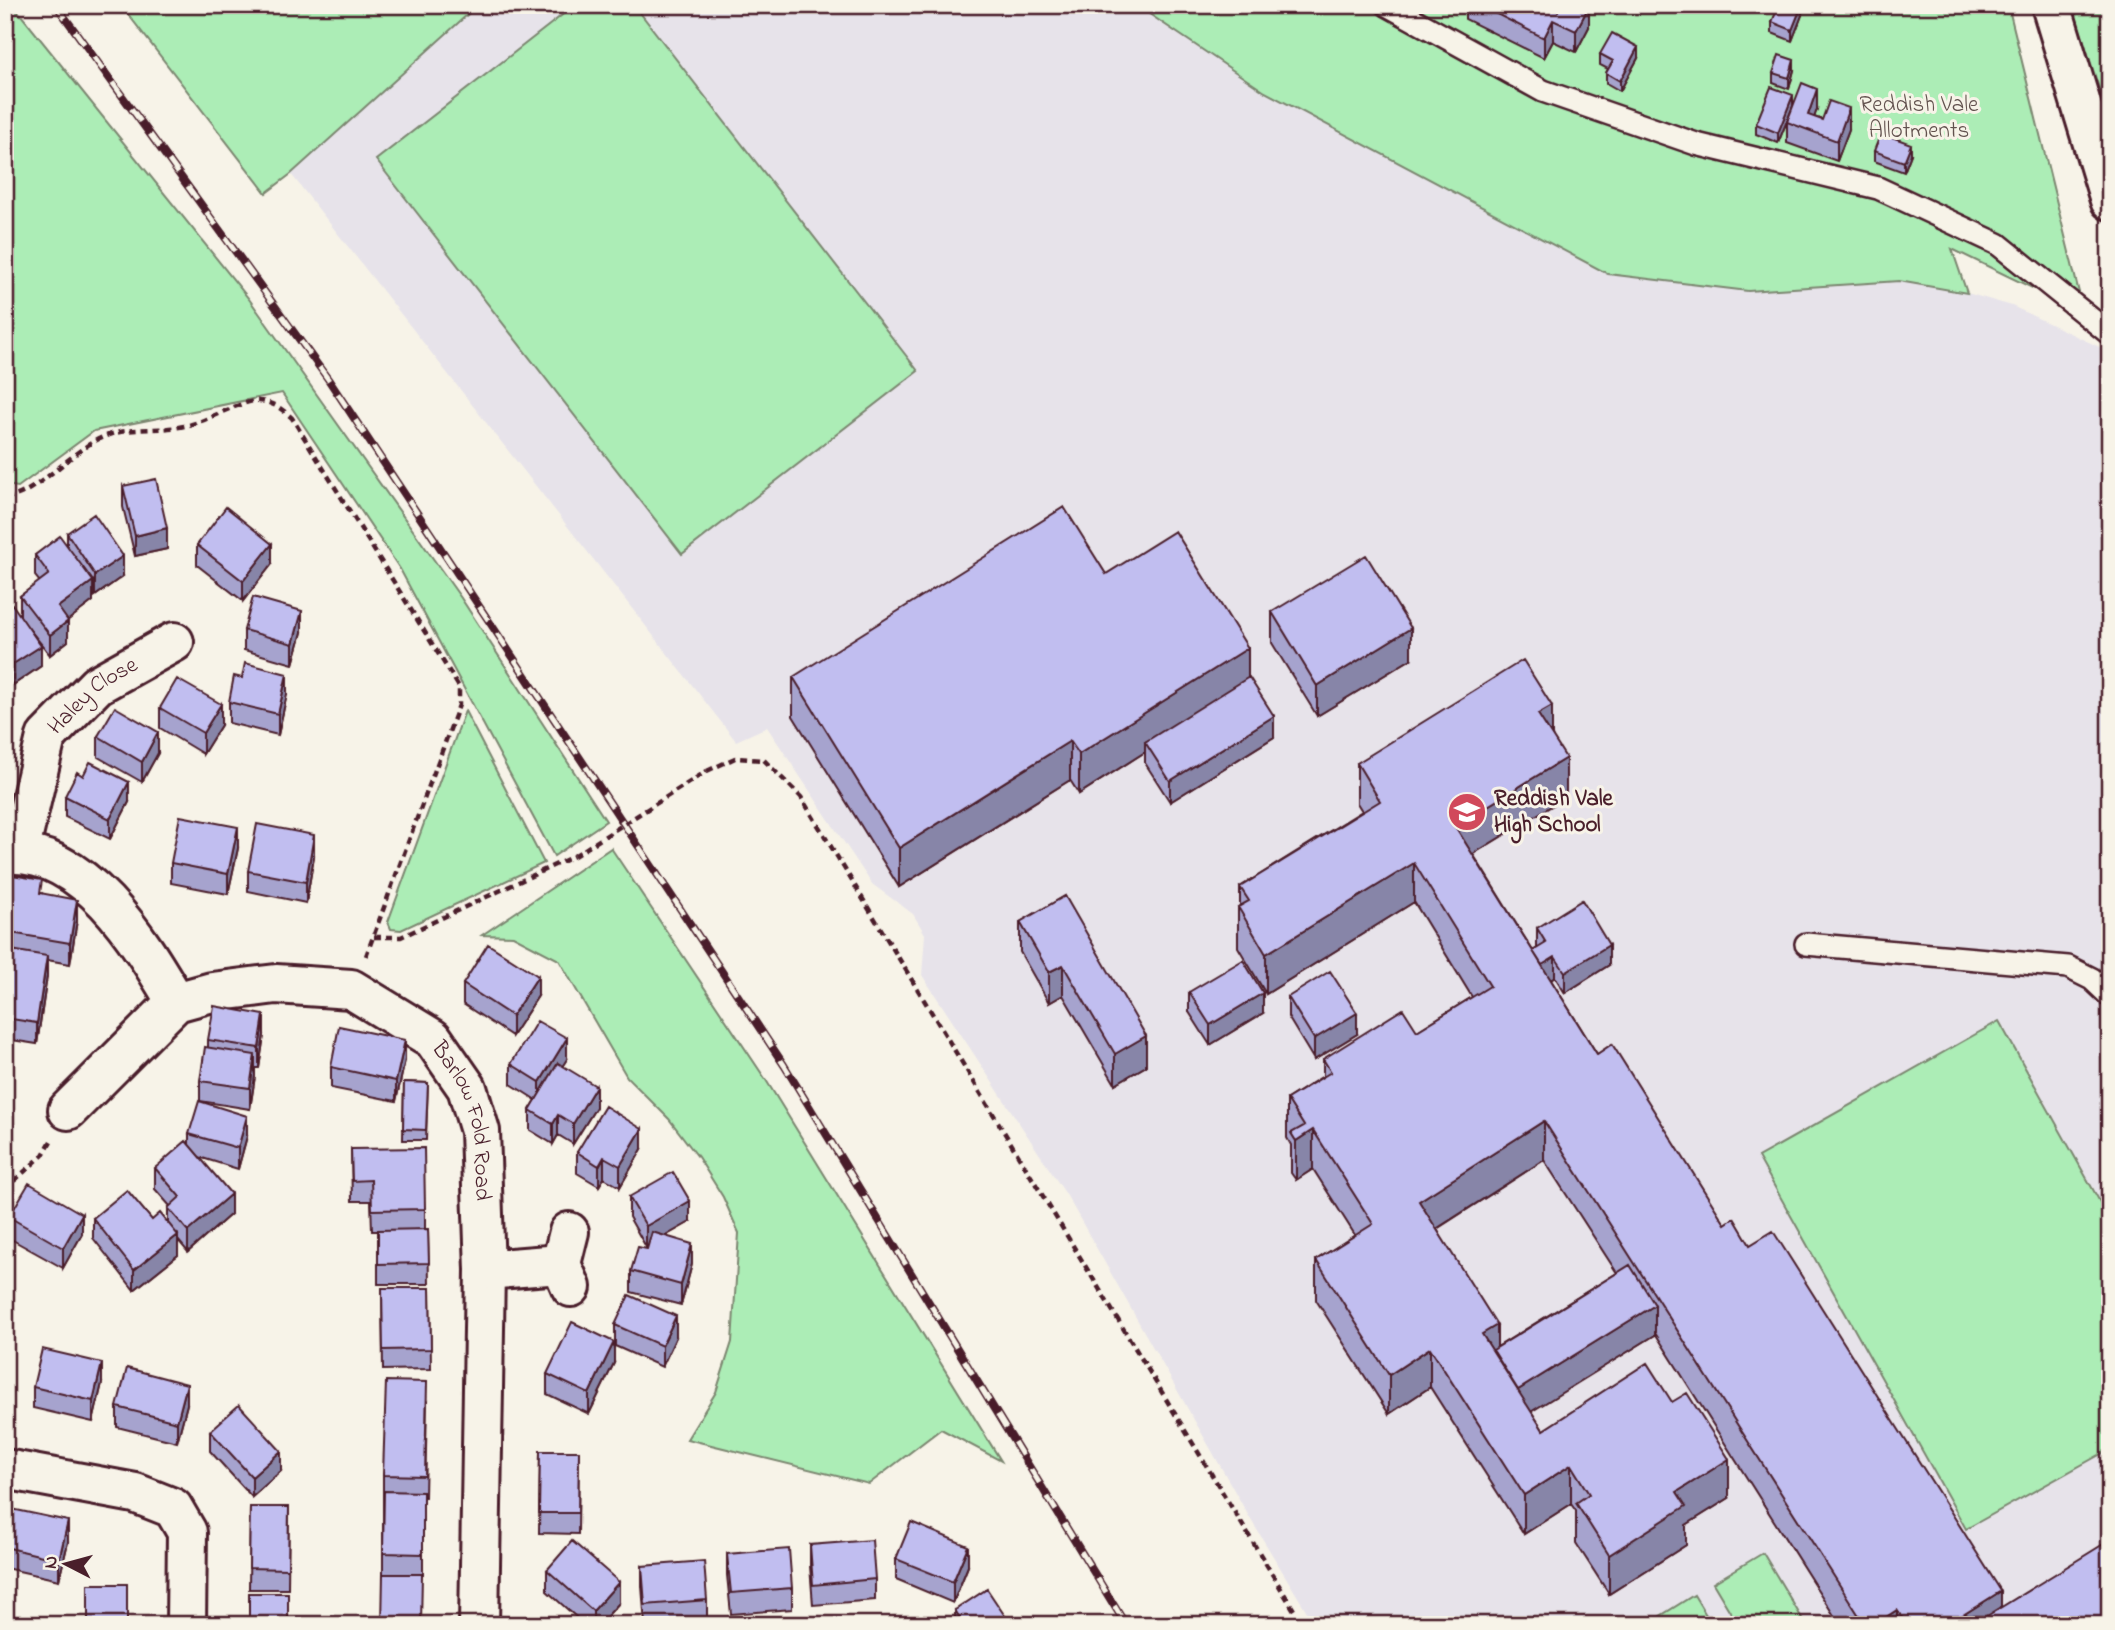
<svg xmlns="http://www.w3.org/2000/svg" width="2115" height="1630" font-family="'Indie Flower',sans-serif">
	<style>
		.built { fill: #e7e3ea }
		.green { fill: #acedb6; stroke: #7b8670; stroke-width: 2 }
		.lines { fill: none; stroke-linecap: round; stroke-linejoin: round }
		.lane-casing { stroke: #4a1f2b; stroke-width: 26 }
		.street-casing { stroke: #4a1f2b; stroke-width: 44 }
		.path { stroke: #4a1f2b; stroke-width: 4.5; stroke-dasharray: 7 5; stroke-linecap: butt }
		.lane { stroke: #f7f3e8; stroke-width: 21 }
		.street { stroke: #f7f3e8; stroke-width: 38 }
		.rail-casing { stroke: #4a1f2b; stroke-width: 8 }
		.rail { stroke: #f7f3e8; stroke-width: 5; stroke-dasharray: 16; stroke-linecap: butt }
		.path-bridge { stroke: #4a1f2b; stroke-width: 4.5; stroke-dasharray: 7 5; stroke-linecap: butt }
		.wall { fill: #a6a3ce; stroke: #4a1f2b; stroke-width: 2; fill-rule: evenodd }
		.shaded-wall { fill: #8785a8; stroke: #4a1f2b; stroke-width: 2 }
		.building { fill: #c1bef0; stroke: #4a1f2b; stroke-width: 2 }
		.labels { text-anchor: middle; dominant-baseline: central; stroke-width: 6; stroke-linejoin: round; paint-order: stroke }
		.park-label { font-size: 23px; fill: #62524e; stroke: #f7f3e8 }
		.street-label { font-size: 23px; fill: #4a1f2b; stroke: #f7f3e8 }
		.poi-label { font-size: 23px; font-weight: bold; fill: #4a1f2b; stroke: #f7f3e8; text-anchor: start }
	</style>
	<rect width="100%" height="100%" fill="#f7f3e8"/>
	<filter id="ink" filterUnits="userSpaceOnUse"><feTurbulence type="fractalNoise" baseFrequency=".0143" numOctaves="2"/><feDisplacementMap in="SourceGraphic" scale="14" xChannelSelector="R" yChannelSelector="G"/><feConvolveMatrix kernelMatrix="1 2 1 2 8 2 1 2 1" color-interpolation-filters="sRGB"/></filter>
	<g filter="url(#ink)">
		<!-- built -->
		<path class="built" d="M478,5H1136L1265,92L1608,274L1748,291L1899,281L1967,293L2012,306L2110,352V1625H1315L1251,1520L1067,1196L922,975L925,934L913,914L872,884L767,727L736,741L291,174Z"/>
		<!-- green -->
		<path class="green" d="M5,5H13L249,299L461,598L606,821L554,856L400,569L282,393L94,431L18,487L5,485Z
			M121,5H478L291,174L266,193Z
			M575,5H634L918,371L682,554L376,160Z
			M1136,5H2008L2084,313L1952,249L1967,293L1899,281L1748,291L1608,274L1265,92Z
			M2072,5H2110V122Z
			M465,711L544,863L401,930L391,929L388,922Z
			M611,848L766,1080L1001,1461L941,1429L869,1484L687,1439L716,1392L732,1342L739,1233L723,1197L698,1157L669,1119L627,1077L559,960L513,936L482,935Z
			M1999,1021L2110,1220V1449L1966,1529L1758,1157Z
			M1763,1553L1806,1625H1738L1713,1583Z
			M1694,1595L1712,1625H1646Z"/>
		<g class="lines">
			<!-- lane casing -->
			<g class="lane-casing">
				<path id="lane" d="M1387,5L1543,91L1696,144L1878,188L1998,244L2110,334
					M1806,944L2068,967L2092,979L2110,996"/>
			</g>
			<!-- street casing -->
			<g class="street-casing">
				<g id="street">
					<path d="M2051,5L2110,200"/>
					<path id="s1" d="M19,853L46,737L97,685L174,642"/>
					<path d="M5,854C85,847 141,943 176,1002"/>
					<path id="s2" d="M68,1110L176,1002L212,992L276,984L351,989L433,1039L467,1088L480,1131L485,1270L479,1625"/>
					<path d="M569,1232L561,1264L571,1287"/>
					<path d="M485,1270L561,1264"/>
					<path d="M5,1469L135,1493L173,1508L187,1532L186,1625"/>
				</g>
			</g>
			<!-- path -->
			<path class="path" d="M5,498C34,496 68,455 95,441C125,424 157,433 189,425C207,421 244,399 259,401C273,402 282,409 292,418L459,687V705L366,956
				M707,771L735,758L764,760L801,797L1303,1625
				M374,937H401L574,856
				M5,1189L43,1155L51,1141"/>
			<!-- lane -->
			<use href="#lane" class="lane"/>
			<!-- street -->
			<use href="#street" class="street"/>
			<!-- rail casing -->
			<g class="rail-casing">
				<path id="rail" d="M56,5L328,379L784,1065L1126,1625"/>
			</g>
			<!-- rail -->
			<use href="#rail" class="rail"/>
			<!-- path-bridge -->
			<path class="path-bridge" d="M574,856L707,771"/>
		</g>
		<!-- wall -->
		<path class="wall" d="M1465,5H1547L1589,27L1576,52L1553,41L1544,58L1465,19Z
			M1802,15L1792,41L1772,33V22Z
			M1600,54L1638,58L1620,91L1606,83V73L1608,69L1600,65Z
			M1794,70L1789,89L1773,83V73Z
			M1793,106L1778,143L1756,134V124Z
			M1817,109L1814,117L1849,129L1837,161L1787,143V122Z
			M1874,151L1911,154L1904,172L1874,161Z
			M123,486L167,549L135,556L123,507Z
			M67,533L123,576L95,596L93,593V601L68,620V641L50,655L27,626L41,666L13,685L5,674V608L20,616V596L40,582L35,576V555L67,546Z
			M197,545L272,564L243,601L197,565Z
			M1272,612L1411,659L1317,716L1272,643Z
			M244,630L302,632L293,664L244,650Z
			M793,677H1248L1274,737L1170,802L1145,763V752L1079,794L1070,780L899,887L793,716Z
			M287,694L278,735L229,723V702Z
			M160,708L221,725L203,754L160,728Z
			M1552,735L1566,797L1473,854L1533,951L1537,948V928L1609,965L1565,993L1555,977L1551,980L1597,1054L1725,1224L1750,1245L2001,1607L2110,1625H1840L1655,1333V1335L1531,1411L1543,1430L1729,1498L1686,1525V1545L1609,1594L1576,1543V1511L1571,1504L1524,1534L1430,1387L1389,1414L1316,1300V1260L1355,1235L1313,1169L1296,1180L1291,1173V1145L1287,1138V1099L1323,1076V1059L1417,1031L1472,997L1414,902L1266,994L1238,947V907L1240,906V887L1362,811L1357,803V763ZM1544,1160L1617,1273L1497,1347L1437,1229Z
			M98,736L158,753L142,782L98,757Z
			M65,796L129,802L110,839L65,817Z
			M238,848L228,894L171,883V863Z
			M314,856L306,903L248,891V871Z
			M42,893L77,920L70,964L47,960V976L37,1044L5,1039V917Z
			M1065,896L1146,1066L1115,1084L1063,995L1049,1003L1020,952V922Z
			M463,984L538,996L512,1036L463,1004Z
			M1189,992L1263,1013L1210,1045L1189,1012Z
			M1288,997L1357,1034L1314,1060L1288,1017Z
			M264,1035L259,1068H255V1076L250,1109L200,1101V1081L208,1048V1040Z
			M567,1059L562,1066L596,1107L573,1144L558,1135L553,1144L530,1130V1110L536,1100L511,1084V1064Z
			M405,1060L396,1101L331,1088V1067Z
			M404,1082L428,1083L426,1140H403Z
			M189,1134L247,1136L238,1169L199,1157L231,1214L188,1252L178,1240V1255L134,1290L93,1238V1218L152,1220L168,1223V1208L170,1206L155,1189V1168L189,1146Z
			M351,1149L425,1209V1229H428L429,1284H378V1231H372L371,1201H352Z
			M642,1149L620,1187L604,1178L599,1186L577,1173V1152Z
			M629,1197L690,1222L665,1236L692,1264L681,1305L631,1292V1271L647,1249L649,1245L646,1247L629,1217Z
			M9,1217L82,1234L63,1268L9,1238Z
			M382,1288H430L431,1369L383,1370Z
			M615,1325L676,1337L662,1367L615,1346Z
			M614,1363L589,1414L547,1394V1374Z
			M102,1383L93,1422L33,1408V1387Z
			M427,1403L425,1497H423V1574H383V1475Z
			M187,1404L177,1442L117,1427V1407Z
			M210,1431L281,1471L252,1497L210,1451Z
			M540,1451H579L578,1534L539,1533Z
			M250,1507H289L288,1589H249Z
			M5,1514L68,1542L59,1580L5,1568Z
			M810,1545L875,1579V1600L813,1605L810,1566Z
			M727,1554L792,1588V1609L731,1614L727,1575Z
			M896,1559L968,1566L953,1603L896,1579Z
			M642,1566L707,1600V1620L645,1625L642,1586Z
			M547,1570L619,1603L599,1625H585L547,1591Z
			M955,1610L1011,1625H955Z"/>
		<!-- shaded-wall -->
		<path class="shaded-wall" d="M1802,5V15L1792,41V30Z
			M1589,6V27L1576,52V31Z
			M1553,20V41L1544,58V38Z
			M1638,47V58L1620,91V81Z
			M1794,60V70L1789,89V78Z
			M1817,89V109L1810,130L1808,115Z
			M1793,95V106L1778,143V133Z
			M1849,108V129L1837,161V141Z
			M1911,144V154L1904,172V162Z
			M167,528V549L135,556V536Z
			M272,544V564L243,601V581Z
			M123,556V576L95,596V575Z
			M93,581V601L58,628V607Z
			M302,611V632L293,664V644Z
			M68,621V641L50,655V635Z
			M1411,628V659L1317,716V686Z
			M41,646V666L13,685V664Z
			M1248,648V687L1145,742V752L1079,794V754Z
			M287,674V694L278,735V714Z
			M221,704V725L203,754V733Z
			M1552,706V745L1538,714Z
			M1274,716V737L1170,802V781Z
			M158,732V753L142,782V762Z
			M1070,741V780L899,887V848Z
			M1566,758V797L1455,865V826Z
			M129,782V802L110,839V819Z
			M238,827V848L228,894V874Z
			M314,835V856L306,903V882Z
			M1414,863V902L1266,994V954Z
			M77,900V920L70,964V943Z
			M1609,945V965L1565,993V972Z
			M47,956V976L37,1044V1023Z
			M1555,957V977L1533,991V970Z
			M1063,965V995L1049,1003V972Z
			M538,976V996L512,1036V1016Z
			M1263,993V1013L1210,1045V1025Z
			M1357,1013V1034L1314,1060V1039Z
			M264,1015V1035L259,1068V1048Z
			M1146,1036V1066L1115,1084V1054Z
			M567,1038V1059L540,1102V1082Z
			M405,1040V1060L396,1101V1081Z
			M255,1055V1076L250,1109V1088Z
			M596,1086V1107L573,1144V1124Z
			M558,1115V1135L553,1144V1124Z
			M247,1116V1136L238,1169V1148Z
			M1544,1121V1160L1419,1240V1201Z
			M642,1129V1149L620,1187V1166Z
			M1313,1130V1169L1296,1180V1141Z
			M604,1157V1178L599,1186V1166Z
			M231,1194V1214L188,1252V1231Z
			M690,1201V1222L646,1247V1226Z
			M82,1214V1234L63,1268V1248Z
			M178,1235V1255L134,1290V1270Z
			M692,1244V1264L681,1305V1285Z
			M1655,1305V1335L1513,1423V1393Z
			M676,1316V1337L662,1367V1346Z
			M1497,1325V1364L1482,1334Z
			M614,1342V1363L589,1414V1394Z
			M1430,1348V1387L1389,1414V1375Z
			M102,1363V1383L93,1422V1401Z
			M187,1384V1404L177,1442V1422Z
			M281,1451V1471L252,1497V1477Z
			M1729,1459V1498L1686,1525V1545L1609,1594V1555L1677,1492Z
			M1571,1465V1504L1524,1534V1495Z
			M68,1521V1542L59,1580V1560Z
			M968,1546V1566L953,1603V1582Z
			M619,1582V1603L599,1625H593V1611Z
			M2001,1591V1625L1987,1616V1625H1947Z
			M1897,1610V1625H1874Z"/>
		<!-- building -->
		<path class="building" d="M1479,5H1547L1558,11L1561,5H1586L1589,6L1576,31L1553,20L1544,38Z
			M1779,5H1802L1792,30L1772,22Z
			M1612,33L1638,47L1620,81L1606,73L1613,61L1600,54Z
			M1779,55L1794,60L1789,78L1773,73Z
			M1802,83L1817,89L1808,115L1822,120L1829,101L1849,108L1837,141L1787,122Z
			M1771,87L1793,95L1778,133L1756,124Z
			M1881,133L1911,144L1904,162L1874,151Z
			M156,479L167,528L135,536L123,486Z
			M226,507L272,544L243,581L197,545Z
			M1064,507L1106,574L1175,531L1248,648L1079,754L1070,741L899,848L793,677Z
			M94,514L123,556L95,575L67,533Z
			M60,536L93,581L58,607L68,621L50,635L20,596L49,574L35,555Z
			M1366,555L1411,628L1317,686L1272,612Z
			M253,597L302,611L293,644L244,630Z
			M12,604L41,646L13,664L5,654V608Z
			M1523,660L1552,706L1538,714L1566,758L1455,826L1597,1054L1612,1044L1725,1224L1734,1218L1750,1245L1773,1231L2001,1591L1947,1625H1907L1897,1610L1874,1625H1865L1544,1121L1419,1201L1497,1325L1482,1334L1543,1430L1647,1363L1672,1402L1687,1393L1729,1459L1677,1492L1686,1506L1609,1555L1576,1503L1589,1494L1571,1465L1524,1495L1430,1348L1389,1375L1316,1260L1373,1224L1313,1130L1296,1141L1291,1133L1304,1126L1287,1099L1331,1072L1323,1059L1403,1009L1417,1031L1490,986L1414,863L1266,954L1238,907L1249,901L1240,887L1380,801L1357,763Z
			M245,663L287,674L278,714L229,702L234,676L242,678Z
			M1249,677L1274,716L1170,781L1145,742Z
			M177,679L221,704L203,733L160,708Z
			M115,707L158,732L142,762L98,736Z
			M90,762L129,782L110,819L65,796L77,772L83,776Z
			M180,816L238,827L228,874L171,863Z
			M257,824L314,835L306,882L248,871Z
			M12,875L42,880L40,893L77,900L70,943L5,932V917Z
			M1065,896L1146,1036L1115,1054L1063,965L1049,972L1020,922Z
			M1582,900L1609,945L1565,972L1555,957L1542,965L1533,951L1546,943L1537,928Z
			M488,944L538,976L512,1016L463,984Z
			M5,949L47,956L37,1023L5,1018Z
			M1243,960L1263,993L1210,1025L1189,992Z
			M1330,971L1357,1013L1314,1039L1288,997Z
			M214,1006L264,1015L259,1048L208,1040Z
			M537,1021L567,1038L540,1082L511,1064Z
			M339,1026L405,1040L396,1081L331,1067Z
			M205,1047L255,1055L250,1088L200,1081Z
			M558,1063L596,1086L573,1124L558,1115L553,1124L530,1110Z
			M404,1082L428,1083L426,1130L403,1129Z
			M199,1101L247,1116L238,1148L189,1134Z
			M605,1106L642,1129L620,1166L604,1157L599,1166L577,1152Z
			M186,1141L231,1194L188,1231L168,1208L180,1197L155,1168Z
			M424,1148L425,1209L372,1210L371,1180L352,1181L351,1149Z
			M673,1172L690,1201L646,1226L629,1197Z
			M29,1183L82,1214L63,1248L9,1217Z
			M127,1190L152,1220L160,1213L178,1235L134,1270L93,1218Z
			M428,1229L429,1263L378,1264V1230Z
			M652,1232L692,1244L681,1285L631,1271L638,1247L647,1249Z
			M1630,1265L1655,1305L1518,1390L1493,1350Z
			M382,1288H430L431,1349L383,1350Z
			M629,1295L676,1316L662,1346L615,1325Z
			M572,1322L614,1342L589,1394L547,1374Z
			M42,1349L102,1363L93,1401L33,1387Z
			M127,1368L187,1384L177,1422L117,1407Z
			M386,1381L427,1382L425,1476L383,1475Z
			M239,1405L281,1451L252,1477L210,1431Z
			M540,1451H579L578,1513H539Z
			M384,1491L423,1492V1554L383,1553Z
			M250,1507H289L288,1569L249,1568Z
			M7,1508L68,1521L59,1560L5,1547V1514Z
			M911,1522L968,1546L953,1582L896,1559Z
			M872,1540L875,1579L813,1585L810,1545Z
			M2110,1540V1625H1993L1987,1616Z
			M572,1541L619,1582L593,1611L547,1570Z
			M789,1549L792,1588L731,1593L727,1554Z
			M704,1561L707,1600L645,1605L642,1566Z
			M383,1574H422L421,1625H382Z
			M88,1584H127V1625H88Z
			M987,1589L1011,1625H964L955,1610Z
			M249,1593H288V1625H249Z"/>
	</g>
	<!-- icons -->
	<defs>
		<g id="school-disc" transform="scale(2.0125)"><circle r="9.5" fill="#d1495b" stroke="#f7f3e8"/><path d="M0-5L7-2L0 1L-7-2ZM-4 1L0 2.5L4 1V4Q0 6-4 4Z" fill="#fff"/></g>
	</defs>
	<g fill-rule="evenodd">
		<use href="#school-disc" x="1467" y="812"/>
	</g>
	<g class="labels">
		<!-- park labels -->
		<g class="park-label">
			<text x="1919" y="105">Reddish Vale<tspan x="1919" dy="26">Allotments</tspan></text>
		</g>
		<!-- street labels -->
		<g class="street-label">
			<text stroke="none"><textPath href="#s1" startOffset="182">Haley Close</textPath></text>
			<text stroke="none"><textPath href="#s2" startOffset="516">Barlow Fold Road</textPath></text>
		</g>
		<!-- poi labels -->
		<g class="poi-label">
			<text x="1494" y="799">Reddish Vale<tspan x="1494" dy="26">High School</tspan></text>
		</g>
	</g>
	<!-- margin -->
	<rect width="2115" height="1630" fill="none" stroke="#f7f3e8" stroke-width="28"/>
	<rect x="14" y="14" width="2087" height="1602" fill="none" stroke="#4a1f2b" stroke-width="2.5" filter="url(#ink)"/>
	<!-- north arrow -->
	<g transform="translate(66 1564) rotate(276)" stroke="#f7f3e8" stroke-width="5" paint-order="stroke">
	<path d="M0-5L12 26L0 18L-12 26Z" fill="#4a1f2b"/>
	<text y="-10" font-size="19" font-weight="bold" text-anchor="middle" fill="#4a1f2b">N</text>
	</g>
</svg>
